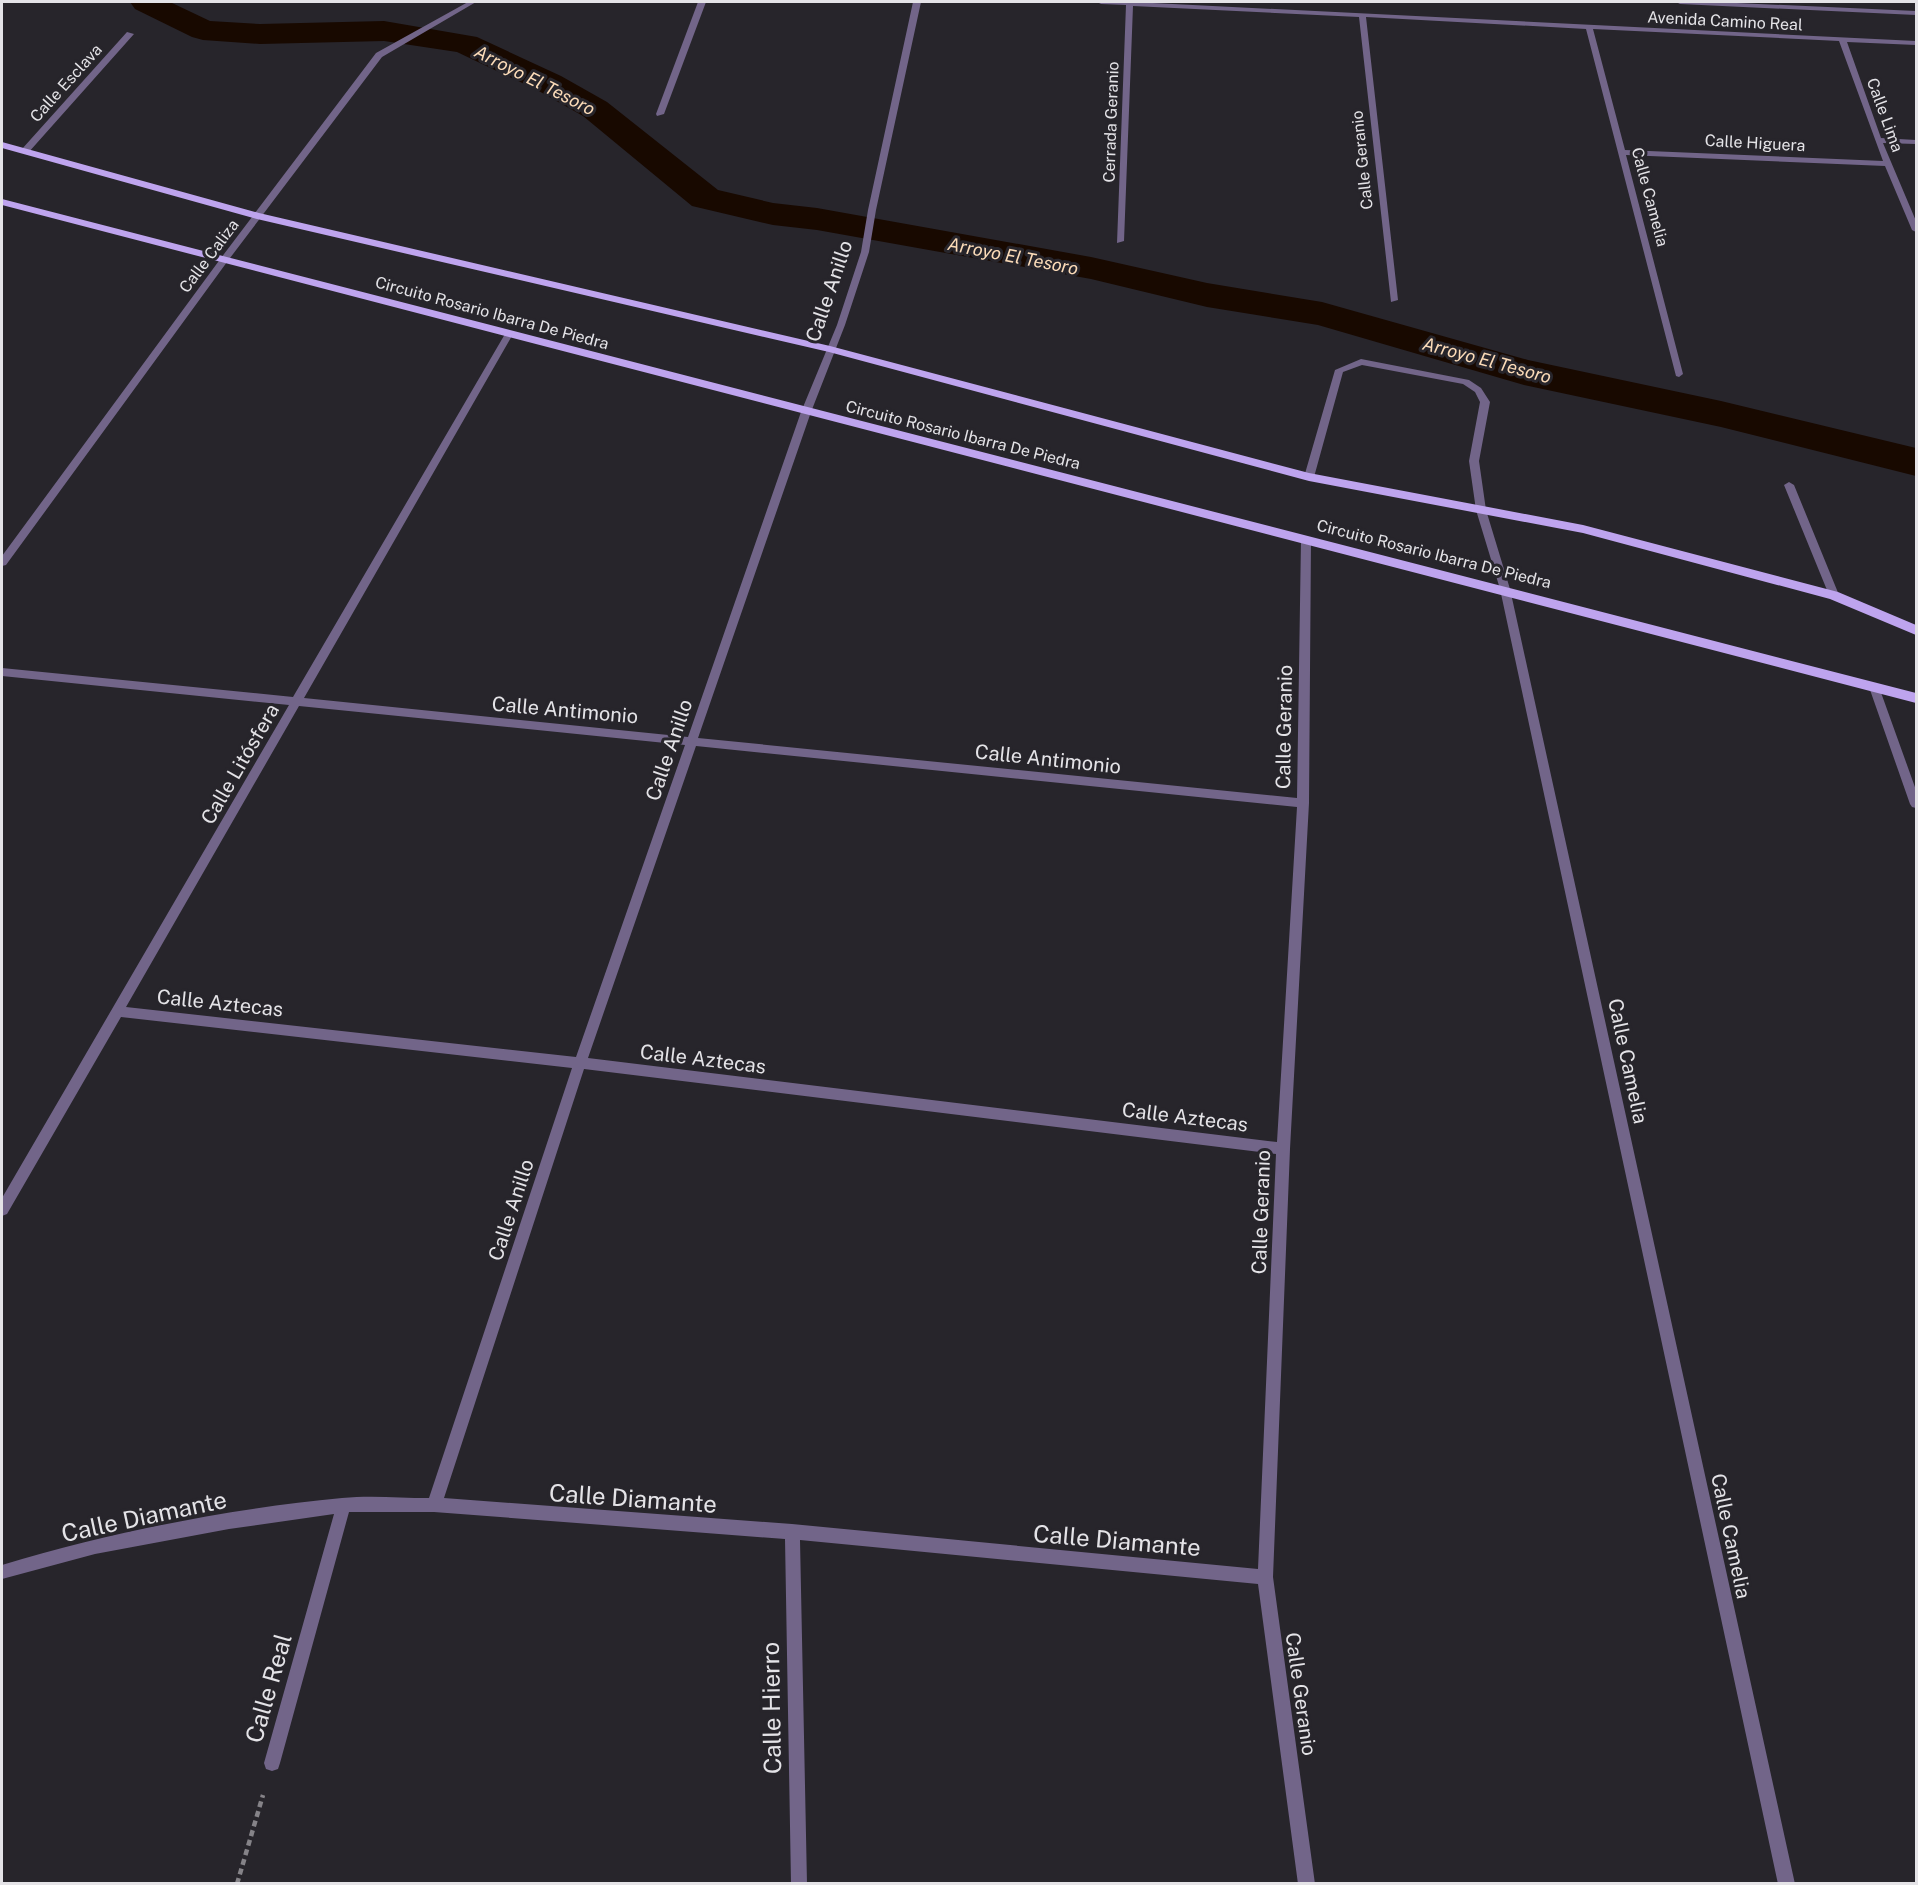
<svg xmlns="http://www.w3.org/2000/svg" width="1918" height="1885" font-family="'Public Sans',sans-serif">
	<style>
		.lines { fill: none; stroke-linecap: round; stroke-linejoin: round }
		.canal { fill: #180900; fill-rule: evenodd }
		.path { stroke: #858388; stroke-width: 4.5; stroke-dasharray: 6 4; stroke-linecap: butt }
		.minor { fill: #726589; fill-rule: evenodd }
		.tertiary { fill: #726589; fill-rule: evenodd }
		.primary { fill: #bea4ee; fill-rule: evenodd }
		.labels { text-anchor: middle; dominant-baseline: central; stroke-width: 6; stroke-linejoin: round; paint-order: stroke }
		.far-street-label { font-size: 16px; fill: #e4e3e7; stroke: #27252b }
		.far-water-label { font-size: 18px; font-style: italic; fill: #fbdbb8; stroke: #27252b }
		.street-label { font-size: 20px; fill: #e4e3e7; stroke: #27252b }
		.near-street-label { font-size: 24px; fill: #e4e3e7; stroke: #27252b }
	</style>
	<rect width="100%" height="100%" fill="#27252b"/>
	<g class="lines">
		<!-- canal -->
		<path class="canal" d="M130,2H170L210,21L260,24L384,21L477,37L561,76L607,102L718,190L773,203L817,208L1091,257L1207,283L1322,302L1528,360L1721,401L1916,448V476L1721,427L1524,385L1318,325L1207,307L1091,279L817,230L773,225L692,206L583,116L537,90L457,52L384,41L260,44L203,40L192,37L135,9Z"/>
		<!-- path -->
		<path class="path" d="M237,1884L263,1795"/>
		<!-- minor -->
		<path class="minor" d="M468,2H476L382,57L227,262L6,565L2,566V556L221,258L376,53Z
			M698,2H706L664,114L657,116L656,114Z
			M913,2H921L876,210L869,252L845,325L811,412L698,738L1297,798L1301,539L1306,536L1311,539L1309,803L1290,1149L1273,1577L1315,1884H1298L1258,1584L800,1540L807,1884H791L785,1539L434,1512H349L280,1763L278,1769L272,1771L266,1769L264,1763L334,1514L229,1529L95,1554L2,1579V1565C112,1532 227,1509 342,1498C371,1495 400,1498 429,1498L572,1068L121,1017L7,1214L2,1216V1198L289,705L2,676V668L293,697L505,334L509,331L513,334L304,698L688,737L801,412L837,325L861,252L868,210ZM299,706L685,745L576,1057L126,1007ZM696,746L1297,807L1277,1142L588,1058ZM584,1069L1276,1154L1258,1569L792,1524L444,1498Z
			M1097,2H1133L1916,41V45L1847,42L1881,138L1916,140V144L1883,143L1916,221V232L1912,230L1885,166L1626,155L1683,374L1679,377L1676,376L1586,29L1366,17L1398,300L1391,302L1359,17L1133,6L1124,241L1117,243L1126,5L1101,4ZM1593,29L1839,41L1883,161L1625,150Z
			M127,32L134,34L28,153H22V149Z
			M1361,359L1469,380L1481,388L1490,402L1479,461L1486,510L1510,589L1795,1884H1778L1500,589L1476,510L1469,461L1480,402L1475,392L1463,384L1362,365L1343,372L1314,477L1312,479H1306L1304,477L1335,370Z
			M1789,482L1794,485L1839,595L1838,598L1834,599L1829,595L1784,485Z
			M1874,683L1879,687L1916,790V808L1912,807L1910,804L1869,687Z"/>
		<!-- tertiary -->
		<path class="tertiary" d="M1676,2H1715L1916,11V15L1680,4Z"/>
		<!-- primary -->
		<path class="primary" d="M2,142L259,213L830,346L1309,473L1583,525L1838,592L1916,625V635L1830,599L1583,533L1309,481L829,352L257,219L2,148Z
			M2,199L1916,693V703L2,205Z"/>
	</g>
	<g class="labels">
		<!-- far-street labels -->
		<g class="far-street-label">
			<text transform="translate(1725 21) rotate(3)">Avenida Camino Real</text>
			<text transform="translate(66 83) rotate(-48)">Calle Esclava</text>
			<text transform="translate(1885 115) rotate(70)">Calle Lima</text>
			<text transform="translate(1111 122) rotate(-88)">Cerrada Geranio</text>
			<text transform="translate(1755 143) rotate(3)">Calle Higuera</text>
			<text transform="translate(1362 160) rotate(-96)">Calle Geranio</text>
			<text transform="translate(1650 197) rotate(75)">Calle Camelia</text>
			<text transform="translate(209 256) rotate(-53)">Calle Caliza</text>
			<text transform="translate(492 313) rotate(15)">Circuito Rosario Ibarra De Piedra</text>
			<text transform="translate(963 435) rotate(14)">Circuito Rosario Ibarra De Piedra</text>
			<text transform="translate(1434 554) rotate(14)">Circuito Rosario Ibarra De Piedra</text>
		</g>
		<!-- far-water labels -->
		<g class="far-water-label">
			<text transform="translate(535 80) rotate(27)">Arroyo El Tesoro</text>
			<text transform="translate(1013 256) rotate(11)">Arroyo El Tesoro</text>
			<text transform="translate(1487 360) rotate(15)">Arroyo El Tesoro</text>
		</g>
		<!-- street labels -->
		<g class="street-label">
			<text transform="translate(829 291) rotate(-71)">Calle Anillo</text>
			<text transform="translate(565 710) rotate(5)">Calle Antimonio</text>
			<text transform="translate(1284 727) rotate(-89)">Calle Geranio</text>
			<text transform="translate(669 750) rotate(-71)">Calle Anillo</text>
			<text transform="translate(1048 759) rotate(6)">Calle Antimonio</text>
			<text transform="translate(240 764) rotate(-60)">Calle Litósfera</text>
			<text transform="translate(220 1003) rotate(6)">Calle Aztecas</text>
			<text transform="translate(703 1059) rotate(7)">Calle Aztecas</text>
			<text transform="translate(1628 1061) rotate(78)">Calle Camelia</text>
			<text transform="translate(1185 1117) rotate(7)">Calle Aztecas</text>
			<text transform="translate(511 1210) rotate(-72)">Calle Anillo</text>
			<text transform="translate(1261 1212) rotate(-88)">Calle Geranio</text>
			<text transform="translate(1731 1536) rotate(78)">Calle Camelia</text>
			<text transform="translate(1301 1694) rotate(82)">Calle Geranio</text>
		</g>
		<!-- near-street labels -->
		<g class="near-street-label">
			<text transform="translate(633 1498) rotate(4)">Calle Diamante</text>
			<text transform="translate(144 1516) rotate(-12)">Calle Diamante</text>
			<text transform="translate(1117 1540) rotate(5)">Calle Diamante</text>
			<text transform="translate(268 1688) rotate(-74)">Calle Real</text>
			<text transform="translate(771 1708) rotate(-91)">Calle Hierro</text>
		</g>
	</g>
	<!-- border -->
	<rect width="1918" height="1885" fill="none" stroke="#e4e3e7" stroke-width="6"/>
</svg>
